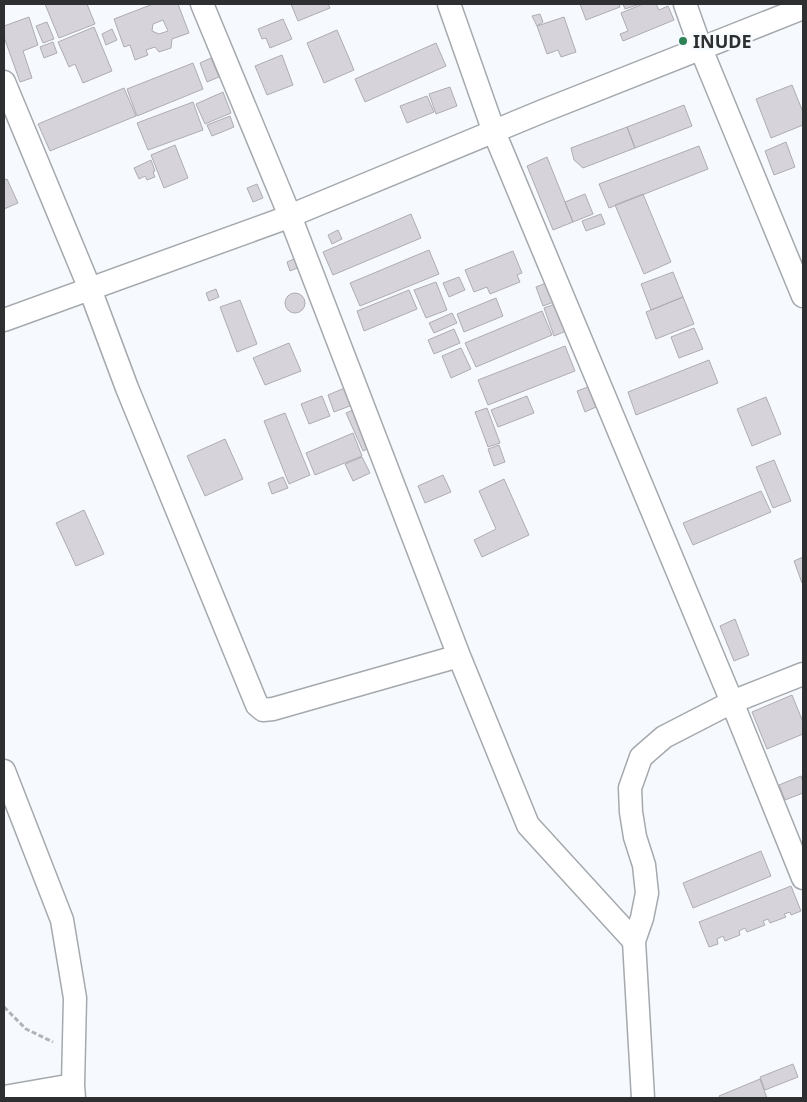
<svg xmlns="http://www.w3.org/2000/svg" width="807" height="1102" font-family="'Noto Sans',sans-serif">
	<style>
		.building { fill: #d6d4da; stroke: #aeacb1; fill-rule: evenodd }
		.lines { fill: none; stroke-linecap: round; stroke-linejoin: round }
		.minor-casing { stroke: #a5a9ad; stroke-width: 25 }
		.path { stroke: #b0b3b7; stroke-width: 3; stroke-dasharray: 5 2.5; stroke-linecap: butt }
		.minor { stroke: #fff; stroke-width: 22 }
		.poi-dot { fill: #2f8254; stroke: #f6faff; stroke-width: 2 }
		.labels { text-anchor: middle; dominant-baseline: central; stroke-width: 5; stroke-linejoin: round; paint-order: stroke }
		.poi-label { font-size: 18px; font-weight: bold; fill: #2e2f31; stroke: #f6faff; text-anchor: start }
	</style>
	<rect width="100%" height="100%" fill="#f6faff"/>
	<!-- building -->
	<path class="building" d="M45,4H87L95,24L59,38Z
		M153,4H178L189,33L172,39L171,48L159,52L155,47L146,50L148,55L135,60L130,45L124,47L114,19ZM163,20L168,31L159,34L152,31L153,24Z
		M291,4H328L330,8L298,21Z
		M580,4H619L620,7L586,20Z
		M623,4H640L625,9Z
		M643,4H656L659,10L668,6L674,20L623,41L620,34L628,31L621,13Z
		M540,14L543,22L537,26L532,16Z
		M29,17L38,45L23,51L32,78L20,82L4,37V26Z
		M564,17L576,52L561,57L558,50L547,54L537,26Z
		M283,19L292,39L270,48L266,38L262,39L258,29Z
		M47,22L54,39L43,43L36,26Z
		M94,27L112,71L83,83L75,64L69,67L58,42Z
		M112,29L117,40L106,45L102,34Z
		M337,30L354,70L324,83L307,43Z
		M53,42L57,53L44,58L40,47Z
		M436,43L446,66L365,102L355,79Z
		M282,55L293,85L267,95L255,66Z
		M211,58L219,77L207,82L200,63Z
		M193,63L203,89L137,116L127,89Z
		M792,85L803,112V125L771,138L756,99Z
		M450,87L457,106L436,114L429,94Z
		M124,88L136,116L50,151L38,124Z
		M223,92L231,113L205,124L196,104Z
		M427,96L434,112L407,123L400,106Z
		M193,102L203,130L148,150L137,123Z
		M684,105L692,126L635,148L627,127Z
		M230,116L234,127L212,136L207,125Z
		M627,127L635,148L583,168L574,160L571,148Z
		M786,142L795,167L774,175L765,151Z
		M175,145L188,178L164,188L151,155Z
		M699,146L708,169L609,208L599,184Z
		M547,157L573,222L553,230L527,166Z
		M151,160L155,171L153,172L155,177L147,180L145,176L139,179L134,168Z
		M7,179L18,203L4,209V180Z
		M257,184L263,198L253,202L247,188Z
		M585,194L593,214L573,222L565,202Z
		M643,194L671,262L644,274L615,205Z
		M411,214L421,238L333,275L323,252Z
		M601,214L605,224L586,231L582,221Z
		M338,230L342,239L332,244L328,235Z
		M429,250L439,274L360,306L350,283Z
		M513,251L522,273L517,275L520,282L490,294L487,287L474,292L465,270Z
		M296,258L300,267L290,271L287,262Z
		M673,272L683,297L651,310L641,284Z
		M459,277L465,290L449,297L443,283Z
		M436,282L447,310L426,318L414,290Z
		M546,283L554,302L543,306L536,287Z
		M216,289L219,297L209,301L206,293Z
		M409,290L417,309L364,331L357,311Z
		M285 303a10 10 0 1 1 20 0a10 10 0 1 1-20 0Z
		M683,297L694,324L656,339L646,312Z
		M496,298L503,316L464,332L457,314Z
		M240,300L257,344L237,352L220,307Z
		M555,304L566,331L554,336L544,308Z
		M542,311L552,335L476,367L465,343Z
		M452,313L457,323L434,333L429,323Z
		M694,328L703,349L679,358L671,337Z
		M454,329L460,343L434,354L428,340Z
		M289,343L301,371L265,385L253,358Z
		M565,346L575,371L488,405L478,380Z
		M461,348L471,369L451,378L442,356Z
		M709,360L718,383L636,415L628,392Z
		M347,387L355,404L334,412L328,395Z
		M588,387L596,407L585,412L577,391Z
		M322,396L330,416L309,424L301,404Z
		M527,396L534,413L498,427L491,410Z
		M766,397L781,434L752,446L737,409Z
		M358,408L375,445L363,451L346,413Z
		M487,408L500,443L488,447L475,412Z
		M285,413L310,475L289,484L264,421Z
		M353,433L362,456L315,475L306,453Z
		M225,439L243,479L205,496L187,456Z
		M499,445L505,462L494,466L488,449Z
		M362,457L370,473L353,481L345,464Z
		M774,460L791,501L773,508L756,467Z
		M443,475L451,492L425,503L418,486Z
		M283,477L288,488L272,494L268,483Z
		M504,479L529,535L482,557L474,540L496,529L479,491Z
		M761,491L771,512L693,545L683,523Z
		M84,510L104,554L76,566L56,523Z
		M803,557V583H802L794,561Z
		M735,619L749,655L734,661L720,626Z
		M792,695L803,722V734L767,749L752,712Z
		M801,776L803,782V793L785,800L779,785Z
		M761,851L771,876L693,908L683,883Z
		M791,886L801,911L791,915L790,912L784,914L786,917L770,923L768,919L763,921L765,925L747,932L745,928L739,931L740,935L725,941L723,936L717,939L718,944L709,947L699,922Z
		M793,1064L798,1077L765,1090L760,1077Z
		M760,1079L767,1098H720L719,1096Z"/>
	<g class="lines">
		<!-- minor casing -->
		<g class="minor-casing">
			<path id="minor" d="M202,4L290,216L459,656L528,825L634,941
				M449,4L494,132L732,702L803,878
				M685,4L701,49L803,296
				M4,82L90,289L127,388L257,705L263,710L273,709L459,656
				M4,320L280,220L543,111L803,8
				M4,771L62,920L75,998L73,1085L74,1098
				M4,1097L73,1085
				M643,1098L634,941L642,918L647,893L644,865L635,837L631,812L630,788L641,757L664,737L732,702L803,674"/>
		</g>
		<!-- path -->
		<path class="path" d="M4,1007L26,1029L53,1042"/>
		<!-- minor -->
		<use href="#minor" class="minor"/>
	</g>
	<!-- markers -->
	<circle class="poi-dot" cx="683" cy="41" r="5"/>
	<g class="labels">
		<!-- poi labels -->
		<g class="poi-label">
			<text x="693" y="41">INUDE</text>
		</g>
	</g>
	<!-- border -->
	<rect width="807" height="1102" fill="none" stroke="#2e2f31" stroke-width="10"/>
</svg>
